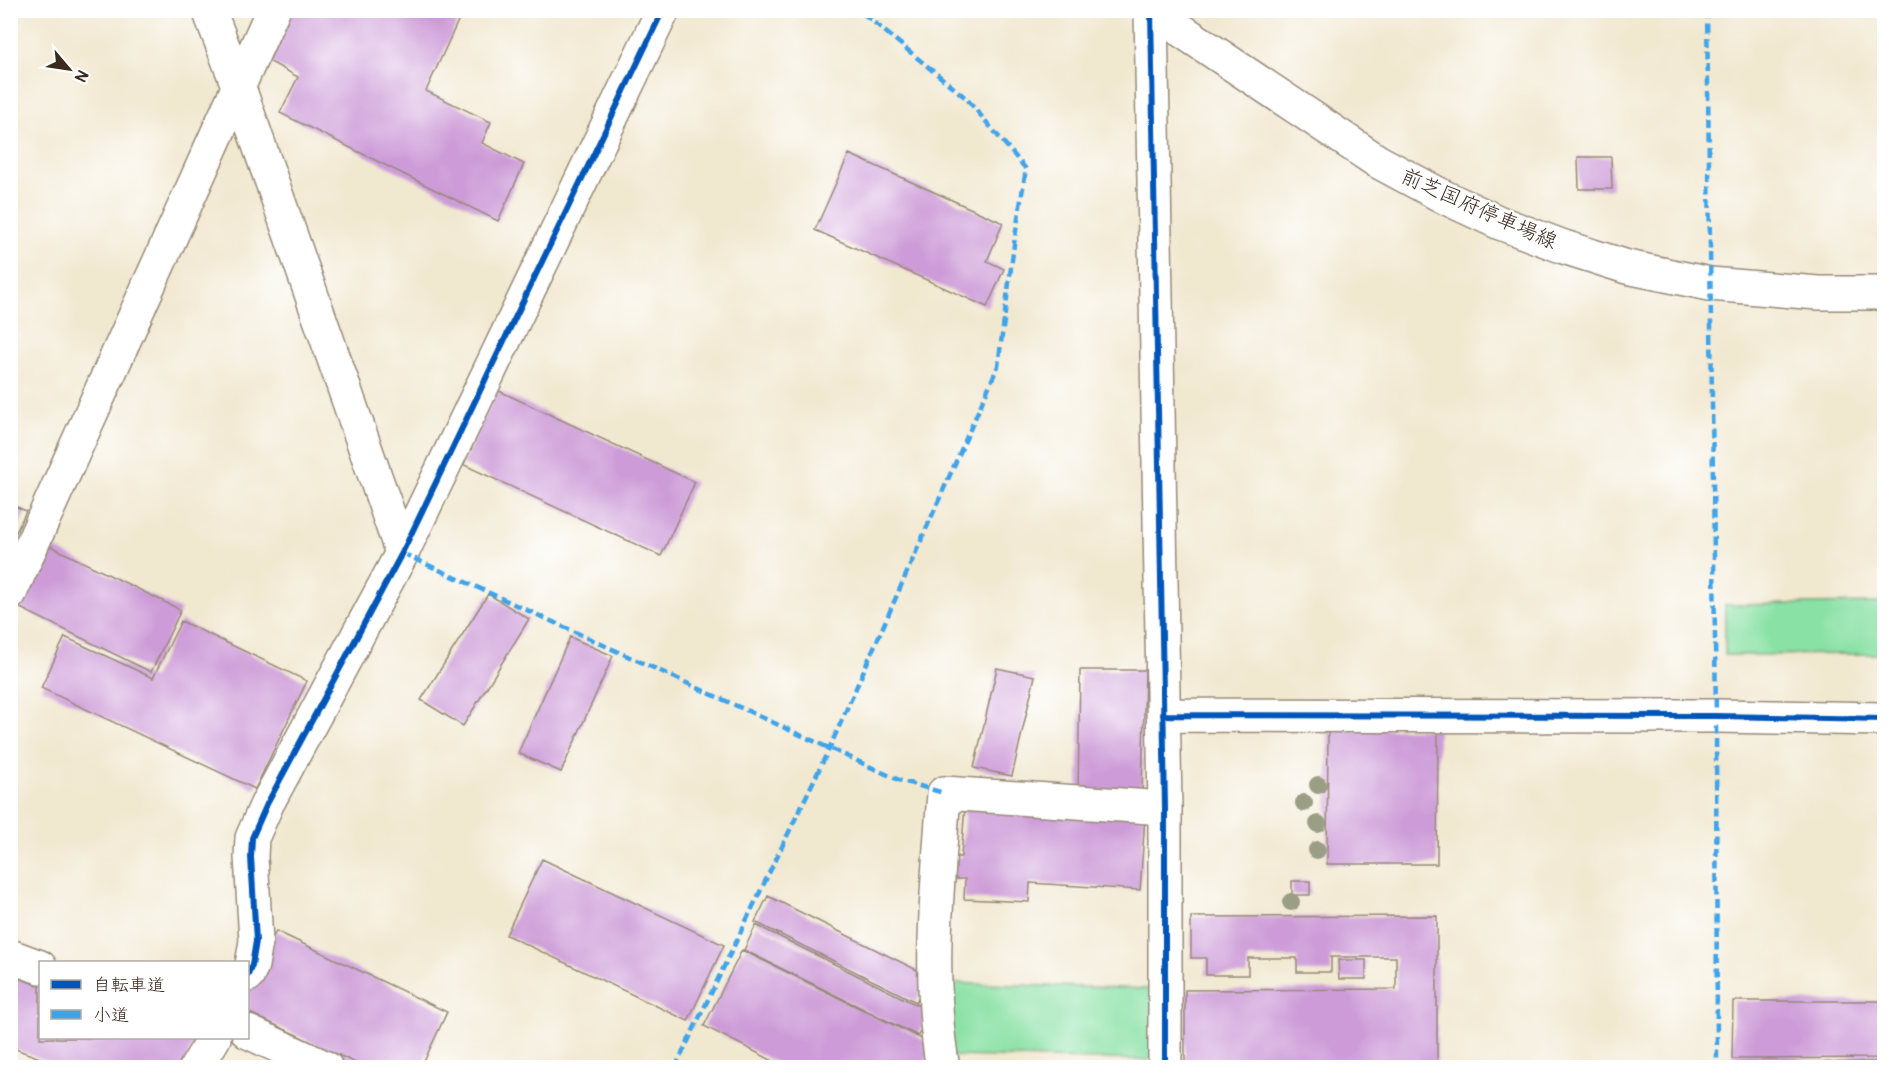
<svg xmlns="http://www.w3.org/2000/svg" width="1895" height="1078" font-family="Pangolin,'Klee One',sans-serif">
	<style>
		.green { fill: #8ae1a5; stroke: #628662; stroke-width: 1.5 }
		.building { fill: #cd9cd8 }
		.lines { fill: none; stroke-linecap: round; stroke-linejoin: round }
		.minor-casing { stroke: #968977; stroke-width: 36 }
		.major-casing { stroke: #968977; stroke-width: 36 }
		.minor { stroke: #fff; stroke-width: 33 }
		.major { stroke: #fff; stroke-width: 33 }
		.quiet { stroke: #3fa3ea; stroke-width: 4.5; stroke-dasharray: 9 4.5; stroke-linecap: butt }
		.cycleway-casing { stroke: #fff; stroke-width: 10 }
		.cycleway { stroke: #0057b8; stroke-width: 6 }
		.tree { fill: #9a9e84 }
		.labels { text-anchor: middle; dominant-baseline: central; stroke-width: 4.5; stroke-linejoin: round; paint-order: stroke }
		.street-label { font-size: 21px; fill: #3b2a1e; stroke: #fff }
	</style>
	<rect width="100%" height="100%" fill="#fff"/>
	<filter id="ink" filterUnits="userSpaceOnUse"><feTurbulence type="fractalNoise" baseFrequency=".0167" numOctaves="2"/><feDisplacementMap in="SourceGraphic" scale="12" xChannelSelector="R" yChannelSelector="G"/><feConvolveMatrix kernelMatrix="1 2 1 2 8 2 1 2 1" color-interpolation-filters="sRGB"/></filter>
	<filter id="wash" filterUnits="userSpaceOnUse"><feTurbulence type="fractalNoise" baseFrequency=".008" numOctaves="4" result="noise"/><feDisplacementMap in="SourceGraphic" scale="24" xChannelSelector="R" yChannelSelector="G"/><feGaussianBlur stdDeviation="1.35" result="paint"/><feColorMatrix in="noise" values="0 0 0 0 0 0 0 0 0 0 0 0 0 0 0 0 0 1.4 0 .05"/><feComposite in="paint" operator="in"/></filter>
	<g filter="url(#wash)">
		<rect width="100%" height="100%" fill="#f1e8d0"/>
		<!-- green -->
		<path class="green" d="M1884,603V654L1725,655V605Z
			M945,983L1153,989L1154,1060L951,1056Z"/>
		<g id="blocks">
			<!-- building -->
			<path class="building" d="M284,10H463L426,91L491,122L482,143L524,164L498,221L280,113L298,77L265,59Z
				M849,154L1003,223L987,261L1004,269L987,307L815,230Z
				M1578,157H1611L1612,189H1579Z
				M497,390L695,482L661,556L462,464Z
				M10,504L26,511L10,545Z
				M46,544L181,610L151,672L16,606Z
				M488,594L529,619L463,726L421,700Z
				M181,621L307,681L255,789L41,688L65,637L153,678Z
				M570,637L613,656L561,772L518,753Z
				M997,668L1035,676L1012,776L974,768Z
				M1080,670H1145L1142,794L1078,793Z
				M1328,729H1438L1437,864H1327Z
				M965,806L1145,817L1140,890L1030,883L1029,902L964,899L965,879H952L953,857H961Z
				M542,859L724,945L688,1021L506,935Z
				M1292,881H1310V895H1292Z
				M768,896L929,976L916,1002L755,922Z
				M1437,916V1066L1185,1067V990L1396,989V957H1331V972H1297V958H1248V975H1206V958H1191V917Z
				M756,925L929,1011L918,1036L744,950Z
				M276,931L447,1012L421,1068H366L248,1012V992Z
				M742,950L934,1045L923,1068H787L704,1026Z
				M1338,960H1366V979H1339Z
				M10,975L40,986V1038H185L193,1041L184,1068H67L10,1047Z
				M1733,1001H1884V1058L1732,1059Z
				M1884,1062V1068H1737V1063Z"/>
		</g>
	</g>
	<g filter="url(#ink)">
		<use href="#blocks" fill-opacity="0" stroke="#968977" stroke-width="1.5"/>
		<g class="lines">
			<!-- minor casing -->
			<g class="minor-casing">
				<path id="minor" d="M209,10L239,88L402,553
					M1151,10L1165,808V1068
					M10,593L273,10
					M1163,715L1716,716L1884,719
					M10,956L40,967
					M248,975L252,965L256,941L251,857L252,838L267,804L402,553L663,10
					M248,1032L326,1068
					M196,1068L214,1038
					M943,1068C927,982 938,880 944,793L1165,808"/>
			</g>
			<!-- major casing -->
			<g class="major-casing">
				<path id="major" d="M1151,10L1377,161L1444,197L1500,223L1564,247L1627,267L1710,284L1818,293H1884"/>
			</g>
			<!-- minor -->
			<use href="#minor" class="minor"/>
			<!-- major -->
			<use href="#major" class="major"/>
			<!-- quiet -->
			<path class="quiet" d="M1707,10L1716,716L1717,1068
				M402,553L899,780L944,793
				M675,1068L830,747L998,366L1015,237L1026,169L966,98L859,10"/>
			<!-- cycleway casing -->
			<g class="cycleway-casing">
				<path id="cycleway" d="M1151,10L1165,808V1068
					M1163,715L1716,716L1884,719
					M248,975L252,965L256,941L251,857L252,838L267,804L402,553L663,10"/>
			</g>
			<!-- cycleway -->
			<use href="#cycleway" class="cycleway"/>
		</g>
		<!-- trees -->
		<g class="tree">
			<circle cx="1318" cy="785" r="9"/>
			<circle cx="1304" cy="803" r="9"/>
			<circle cx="1318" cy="824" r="9"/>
			<circle cx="1317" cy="850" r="9"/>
			<circle cx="1291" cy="902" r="9"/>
		</g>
	</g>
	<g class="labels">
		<!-- street labels -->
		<g class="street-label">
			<text transform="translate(1479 209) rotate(24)">前芝国府停車場線</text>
		</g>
	</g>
	<!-- margin -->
	<rect width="1895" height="1078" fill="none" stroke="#fff" stroke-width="36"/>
	<!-- legend -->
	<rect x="39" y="961" width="210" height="78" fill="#ffffff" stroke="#b1aaa5" stroke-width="1.5"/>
	<rect x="51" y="980" width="30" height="9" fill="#0057b8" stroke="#b1aaa5" stroke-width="1.5"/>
	<text x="93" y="991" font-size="18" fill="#3b2a1e">自転車道</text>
	<rect x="51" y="1010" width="30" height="9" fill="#3fa3ea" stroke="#b1aaa5" stroke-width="1.5"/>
	<text x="93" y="1021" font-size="18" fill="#3b2a1e">小道</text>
	<!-- north arrow -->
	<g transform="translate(69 69) rotate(119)" stroke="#ffffff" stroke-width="4.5" paint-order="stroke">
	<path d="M0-4.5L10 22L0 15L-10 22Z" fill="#3b2a1e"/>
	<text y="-9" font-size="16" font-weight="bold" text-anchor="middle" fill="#3b2a1e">N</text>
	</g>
</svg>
